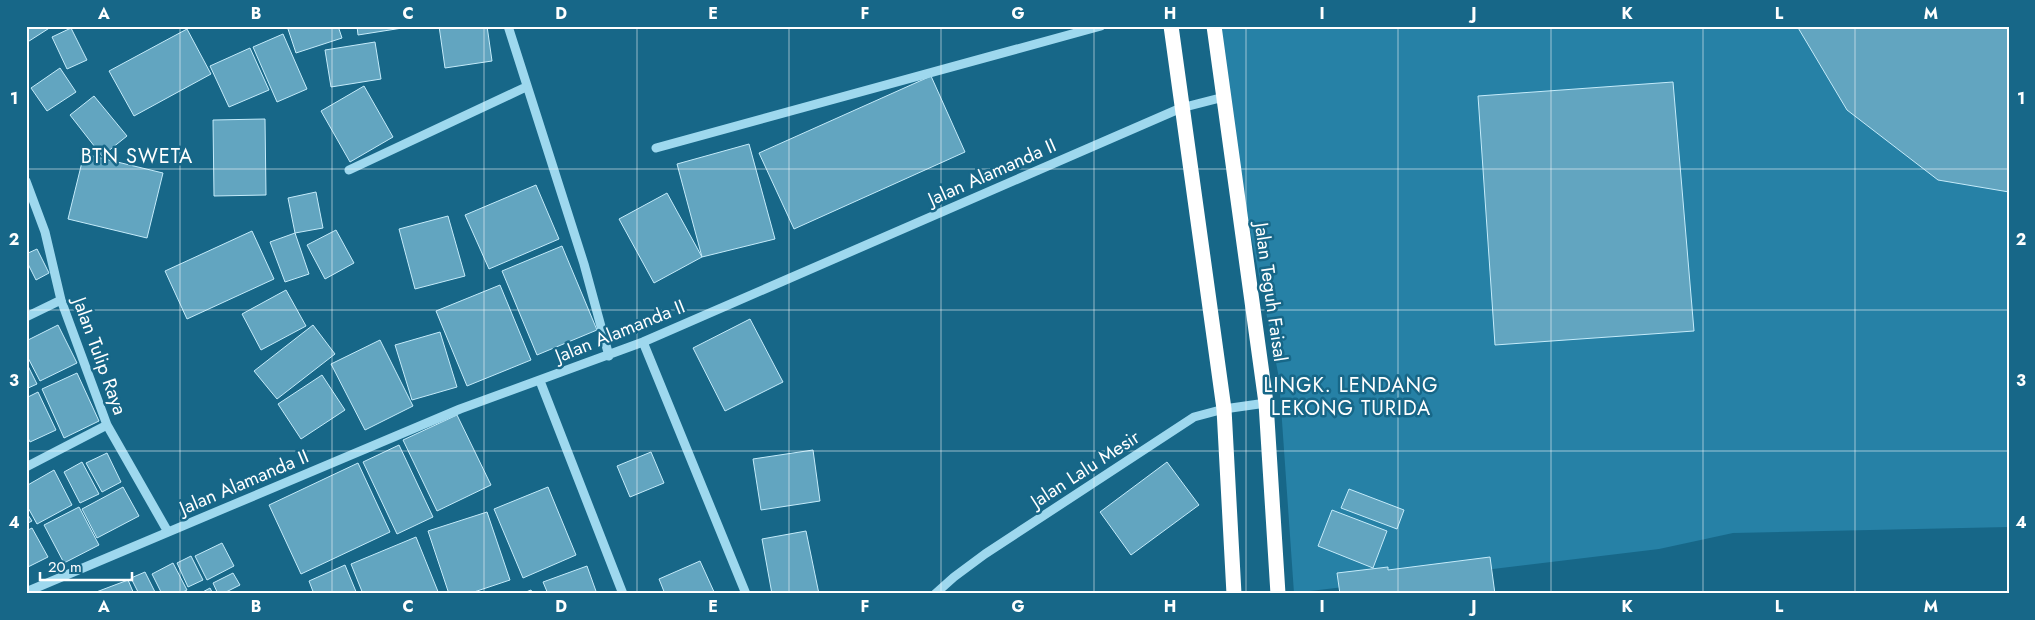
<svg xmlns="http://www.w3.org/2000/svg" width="2035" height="620" font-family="Jost,sans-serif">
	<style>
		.green { fill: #2681a6 }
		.building { fill: #62a5c0; stroke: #c4ebfa }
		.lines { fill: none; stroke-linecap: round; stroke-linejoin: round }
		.minor { stroke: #9ed8ee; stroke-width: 9 }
		.highway { stroke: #fff; stroke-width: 15 }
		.grid { fill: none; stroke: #fff; stroke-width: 1; stroke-opacity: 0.55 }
		.labels { text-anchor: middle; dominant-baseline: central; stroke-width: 5; stroke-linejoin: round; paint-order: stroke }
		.street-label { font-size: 19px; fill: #fff; stroke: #176788 }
		.neighbourhood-label { font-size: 20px; letter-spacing: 1px; fill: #fff; stroke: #176788 }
		.neatline { fill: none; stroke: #fff; stroke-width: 2 }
		.grid-label { font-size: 16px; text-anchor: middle; font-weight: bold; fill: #fff }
	</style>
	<rect width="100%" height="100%" fill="#176788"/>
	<!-- green -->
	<path class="green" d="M1215,26H2009V527L1733,533L1659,549L1294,593L1279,378L1224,97Z"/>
	<!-- building -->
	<path class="building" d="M26,26H50L51,27L26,43Z
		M287,26H338L342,38L296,53Z
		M357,26H415L358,35Z
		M439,26H487L492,61L445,68Z
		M1797,26H2009V192L1938,180L1847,110Z
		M71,28L87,60L67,69L52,37Z
		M187,29L211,74L134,116L109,71Z
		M283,34L307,89L277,102L253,47Z
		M375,42L381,79L331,87L325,50Z
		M250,48L269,90L229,107L210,66Z
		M60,68L76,92L47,111L31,88Z
		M931,76L965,152L794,229L759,153Z
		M1673,82L1694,331L1495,345L1478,96Z
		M364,86L393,137L350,162L321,111Z
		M94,96L127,136L102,156L70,115Z
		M265,119L266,195L214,196L213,120Z
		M749,144L775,239L702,257L677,164Z
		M84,154L163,173L147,238L68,219Z
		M536,185L559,239L489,269L465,215Z
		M316,192L323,228L295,233L288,198Z
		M667,193L702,257L654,283L619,219Z
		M448,216L465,276L415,289L399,229Z
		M336,230L354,263L325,279L307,245Z
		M252,231L274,279L187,319L165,271Z
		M295,233L309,274L285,282L270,242Z
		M562,246L597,330L537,355L502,271Z
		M37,249L49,273L36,280L26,260V254Z
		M500,285L531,360L467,386L436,311Z
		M286,290L306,326L261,350L242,314Z
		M750,319L783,382L725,411L693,348Z
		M58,325L77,363L40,381L26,354V341Z
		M313,325L335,354L277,399L254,371Z
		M440,332L457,387L412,400L395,345Z
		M380,340L413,406L365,430L331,364Z
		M26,362L37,384L26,389Z
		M77,373L99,421L64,438L42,389Z
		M322,375L345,410L301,439L278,404Z
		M38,392L56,430L30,442L26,434V398Z
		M457,415L491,485L437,511L403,440Z
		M399,445L433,517L397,534L363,462Z
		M813,450L820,501L761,510L753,459Z
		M651,452L664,483L630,497L617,466Z
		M107,453L121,482L102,492L86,463Z
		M82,462L99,494L80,503L64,472Z
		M1167,462L1199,505L1131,555L1100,512Z
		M358,463L390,532L301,574L269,505Z
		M54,470L72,505L37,524L26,504V486Z
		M123,487L139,516L97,538L82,509Z
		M548,487L576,555L523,578L494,509Z
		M1349,489L1404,510L1397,529L1341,508Z
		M79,507L99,545L64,563L44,525Z
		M1332,510L1387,531L1373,568L1318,546Z
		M26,512L32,521L26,524Z
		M487,512L510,580L468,594H449L428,531Z
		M32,528L48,557L26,568V531Z
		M806,531L819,594H772L762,539Z
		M416,537L439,594H363L351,564Z
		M222,543L234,566L207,580L195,556Z
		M191,556L203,580L188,587L177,563Z
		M1490,557L1495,594H1340L1337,573L1388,567V570Z
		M700,561L715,594H665L659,579Z
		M173,563L187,590L179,594H162L152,574Z
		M345,565L357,594H314L309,581Z
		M587,566L597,594H548L543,582Z
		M145,572L156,594H139L131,578Z
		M233,573L240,585L222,594H218L213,583Z
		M128,580L134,594H91Z
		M210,588L213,594H199Z
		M531,590L533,594H521Z"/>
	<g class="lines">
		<!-- minor -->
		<path class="minor" d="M508,26L584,264L609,356
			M656,148L1101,26
			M349,170L526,87
			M26,181L45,232L61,300L107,425L168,532
			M26,317L61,300
			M643,342L746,594
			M540,381L623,594
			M26,467L107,425
			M26,592L460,409L643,342L1181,108L1224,97
			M935,594L954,577L985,554L1194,417L1224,409L1266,403"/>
		<!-- highway -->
		<path class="highway" d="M1171,26L1224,409L1234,594
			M1214,26L1266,403L1278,594"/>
	</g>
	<!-- grid -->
	<path class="grid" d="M180,26V594M332,26V594M484,26V594M637,26V594M789,26V594M941,26V594M1094,26V594M1246,26V594M1398,26V594M1551,26V594M1703,26V594M1855,26V594M26,169H2009M26,310H2009M26,451H2009"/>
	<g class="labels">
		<!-- street labels -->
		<g class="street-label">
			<text transform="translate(992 172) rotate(-24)">Jalan Alamanda II</text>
			<text transform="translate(1271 292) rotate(82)">Jalan Teguh Faisal</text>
			<text transform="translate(620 331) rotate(-22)">Jalan Alamanda II</text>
			<text transform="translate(100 356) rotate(70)">Jalan Tulip Raya</text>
			<text transform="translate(1085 469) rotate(-33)">Jalan Lalu Mesir</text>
			<text transform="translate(244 482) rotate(-23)">Jalan Alamanda II</text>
		</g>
		<!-- neighbourhood labels -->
		<g class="neighbourhood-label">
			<text x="137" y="156">BTN SWETA</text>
			<text x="1351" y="385">LINGK. LENDANG<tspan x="1351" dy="23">LEKONG TURIDA</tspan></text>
		</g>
	</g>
	<!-- border -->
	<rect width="2035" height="620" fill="none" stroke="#176788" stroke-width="55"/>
	<!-- scale -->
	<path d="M40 572v8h92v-8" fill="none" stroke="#ffffff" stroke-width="2.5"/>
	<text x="48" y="572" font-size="15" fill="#ffffff" stroke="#176788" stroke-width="4" paint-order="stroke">20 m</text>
	<rect x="28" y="28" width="1980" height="564" class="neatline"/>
	<g class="grid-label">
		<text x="104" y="19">A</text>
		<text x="256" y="19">B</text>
		<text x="408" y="19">C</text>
		<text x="561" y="19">D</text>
		<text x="713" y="19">E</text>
		<text x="865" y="19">F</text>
		<text x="1018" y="19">G</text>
		<text x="1170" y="19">H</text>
		<text x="1322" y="19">I</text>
		<text x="1474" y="19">J</text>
		<text x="1627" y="19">K</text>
		<text x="1779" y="19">L</text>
		<text x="1931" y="19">M</text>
		<text x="14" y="104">1</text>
		<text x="2021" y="104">1</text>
		<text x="14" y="245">2</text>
		<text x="2021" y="245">2</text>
		<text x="14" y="386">3</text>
		<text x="2021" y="386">3</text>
		<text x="14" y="528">4</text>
		<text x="2021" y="528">4</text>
		<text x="104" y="612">A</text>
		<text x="256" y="612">B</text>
		<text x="408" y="612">C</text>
		<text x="561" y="612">D</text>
		<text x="713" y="612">E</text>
		<text x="865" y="612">F</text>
		<text x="1018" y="612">G</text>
		<text x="1170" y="612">H</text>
		<text x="1322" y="612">I</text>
		<text x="1474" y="612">J</text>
		<text x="1627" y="612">K</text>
		<text x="1779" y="612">L</text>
		<text x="1931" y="612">M</text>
	</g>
</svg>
